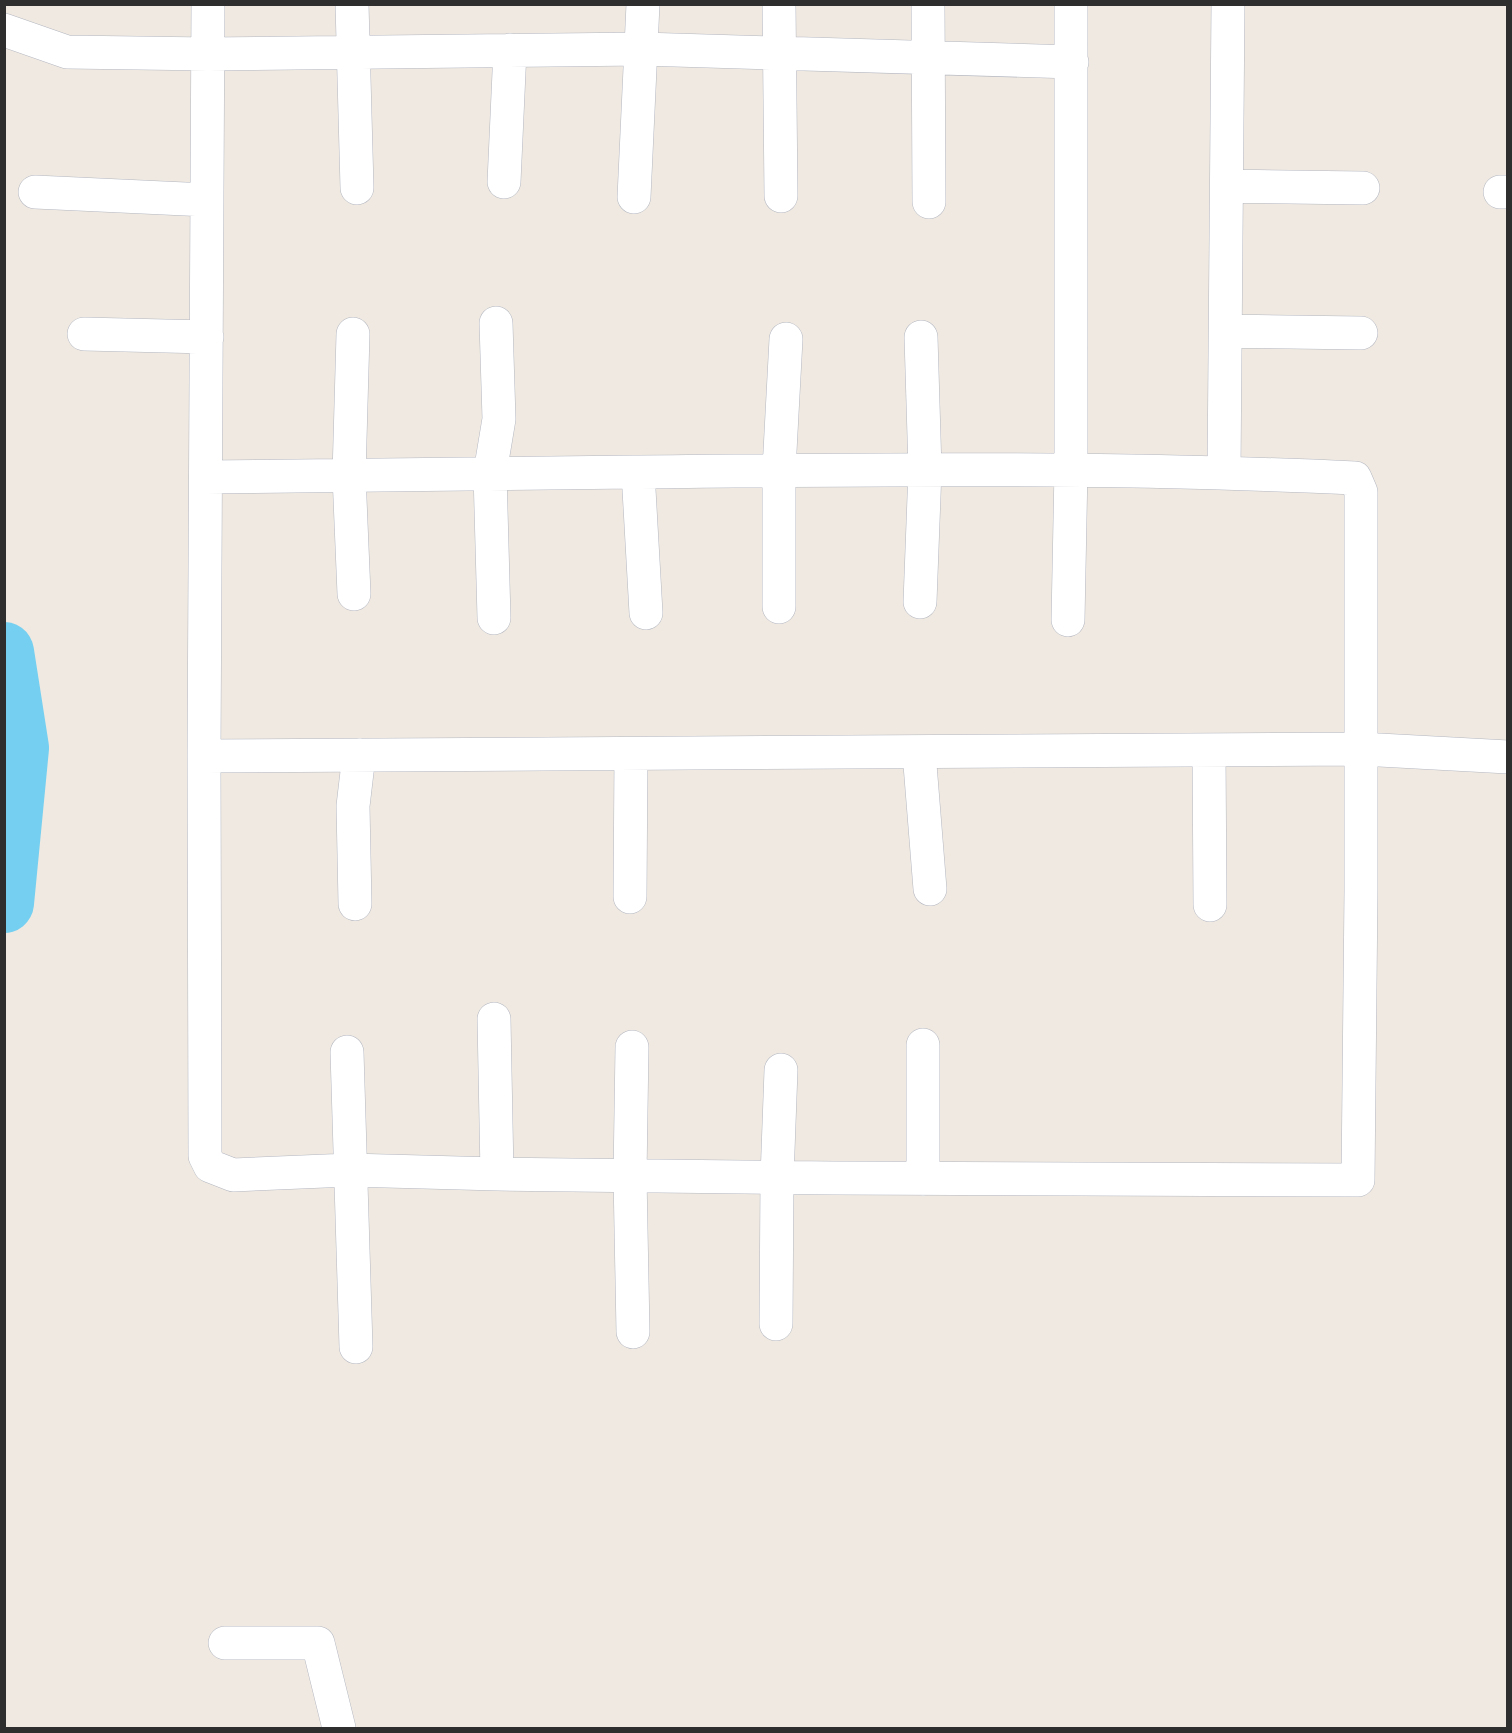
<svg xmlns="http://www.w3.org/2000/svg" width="1512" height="1733" font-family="Rubik,sans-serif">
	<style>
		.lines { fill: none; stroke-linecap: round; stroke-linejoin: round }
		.river { stroke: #75cff0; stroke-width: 60 }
		.minor-casing { stroke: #b4b7c1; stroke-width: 34 }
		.minor { stroke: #fff; stroke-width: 33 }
	</style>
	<rect width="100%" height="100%" fill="#efe9e1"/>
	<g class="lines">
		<!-- river -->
		<path class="river" d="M4,652L19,748L4,903"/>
		<!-- minor casing -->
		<g class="minor-casing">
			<path id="minor" d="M352,4L357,188
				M779,4L781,196
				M928,4L929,202
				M4,30L67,52L208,54L642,49L1072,62
				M504,182L510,50
				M1227,186L1363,188
				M35,192L207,200
				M1500,192H1508
				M634,197L643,4
				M1226,331L1361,333
				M84,334L207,337
				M353,334L349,475L354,594
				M638,472L646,613
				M1224,472L1228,4
				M206,477C351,475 495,474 639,472C878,469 1116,467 1355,478L1361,492V891L1358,1180L834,1178L497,1174L349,1170L233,1175L210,1166L205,1156L204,756L208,4
				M920,602L925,470L921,337
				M779,607V470L786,339
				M494,618L490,473L499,419L496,323
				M1068,620L1071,469V4
				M1209,750L1210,905
				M919,752L930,889
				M204,756L1361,749L1508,757
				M630,897L631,755
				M355,904L353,806L359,755
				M494,1019L497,1174
				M632,1047L630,1176L633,1332
				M347,1052L356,1347
				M923,1179V1045
				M776,1324L777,1178L781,1070
				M225,1643H318L339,1728"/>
		</g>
		<!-- minor -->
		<use href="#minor" class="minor"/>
	</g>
	<!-- border -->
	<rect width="1512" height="1733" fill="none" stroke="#2e2e2e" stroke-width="12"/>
</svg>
